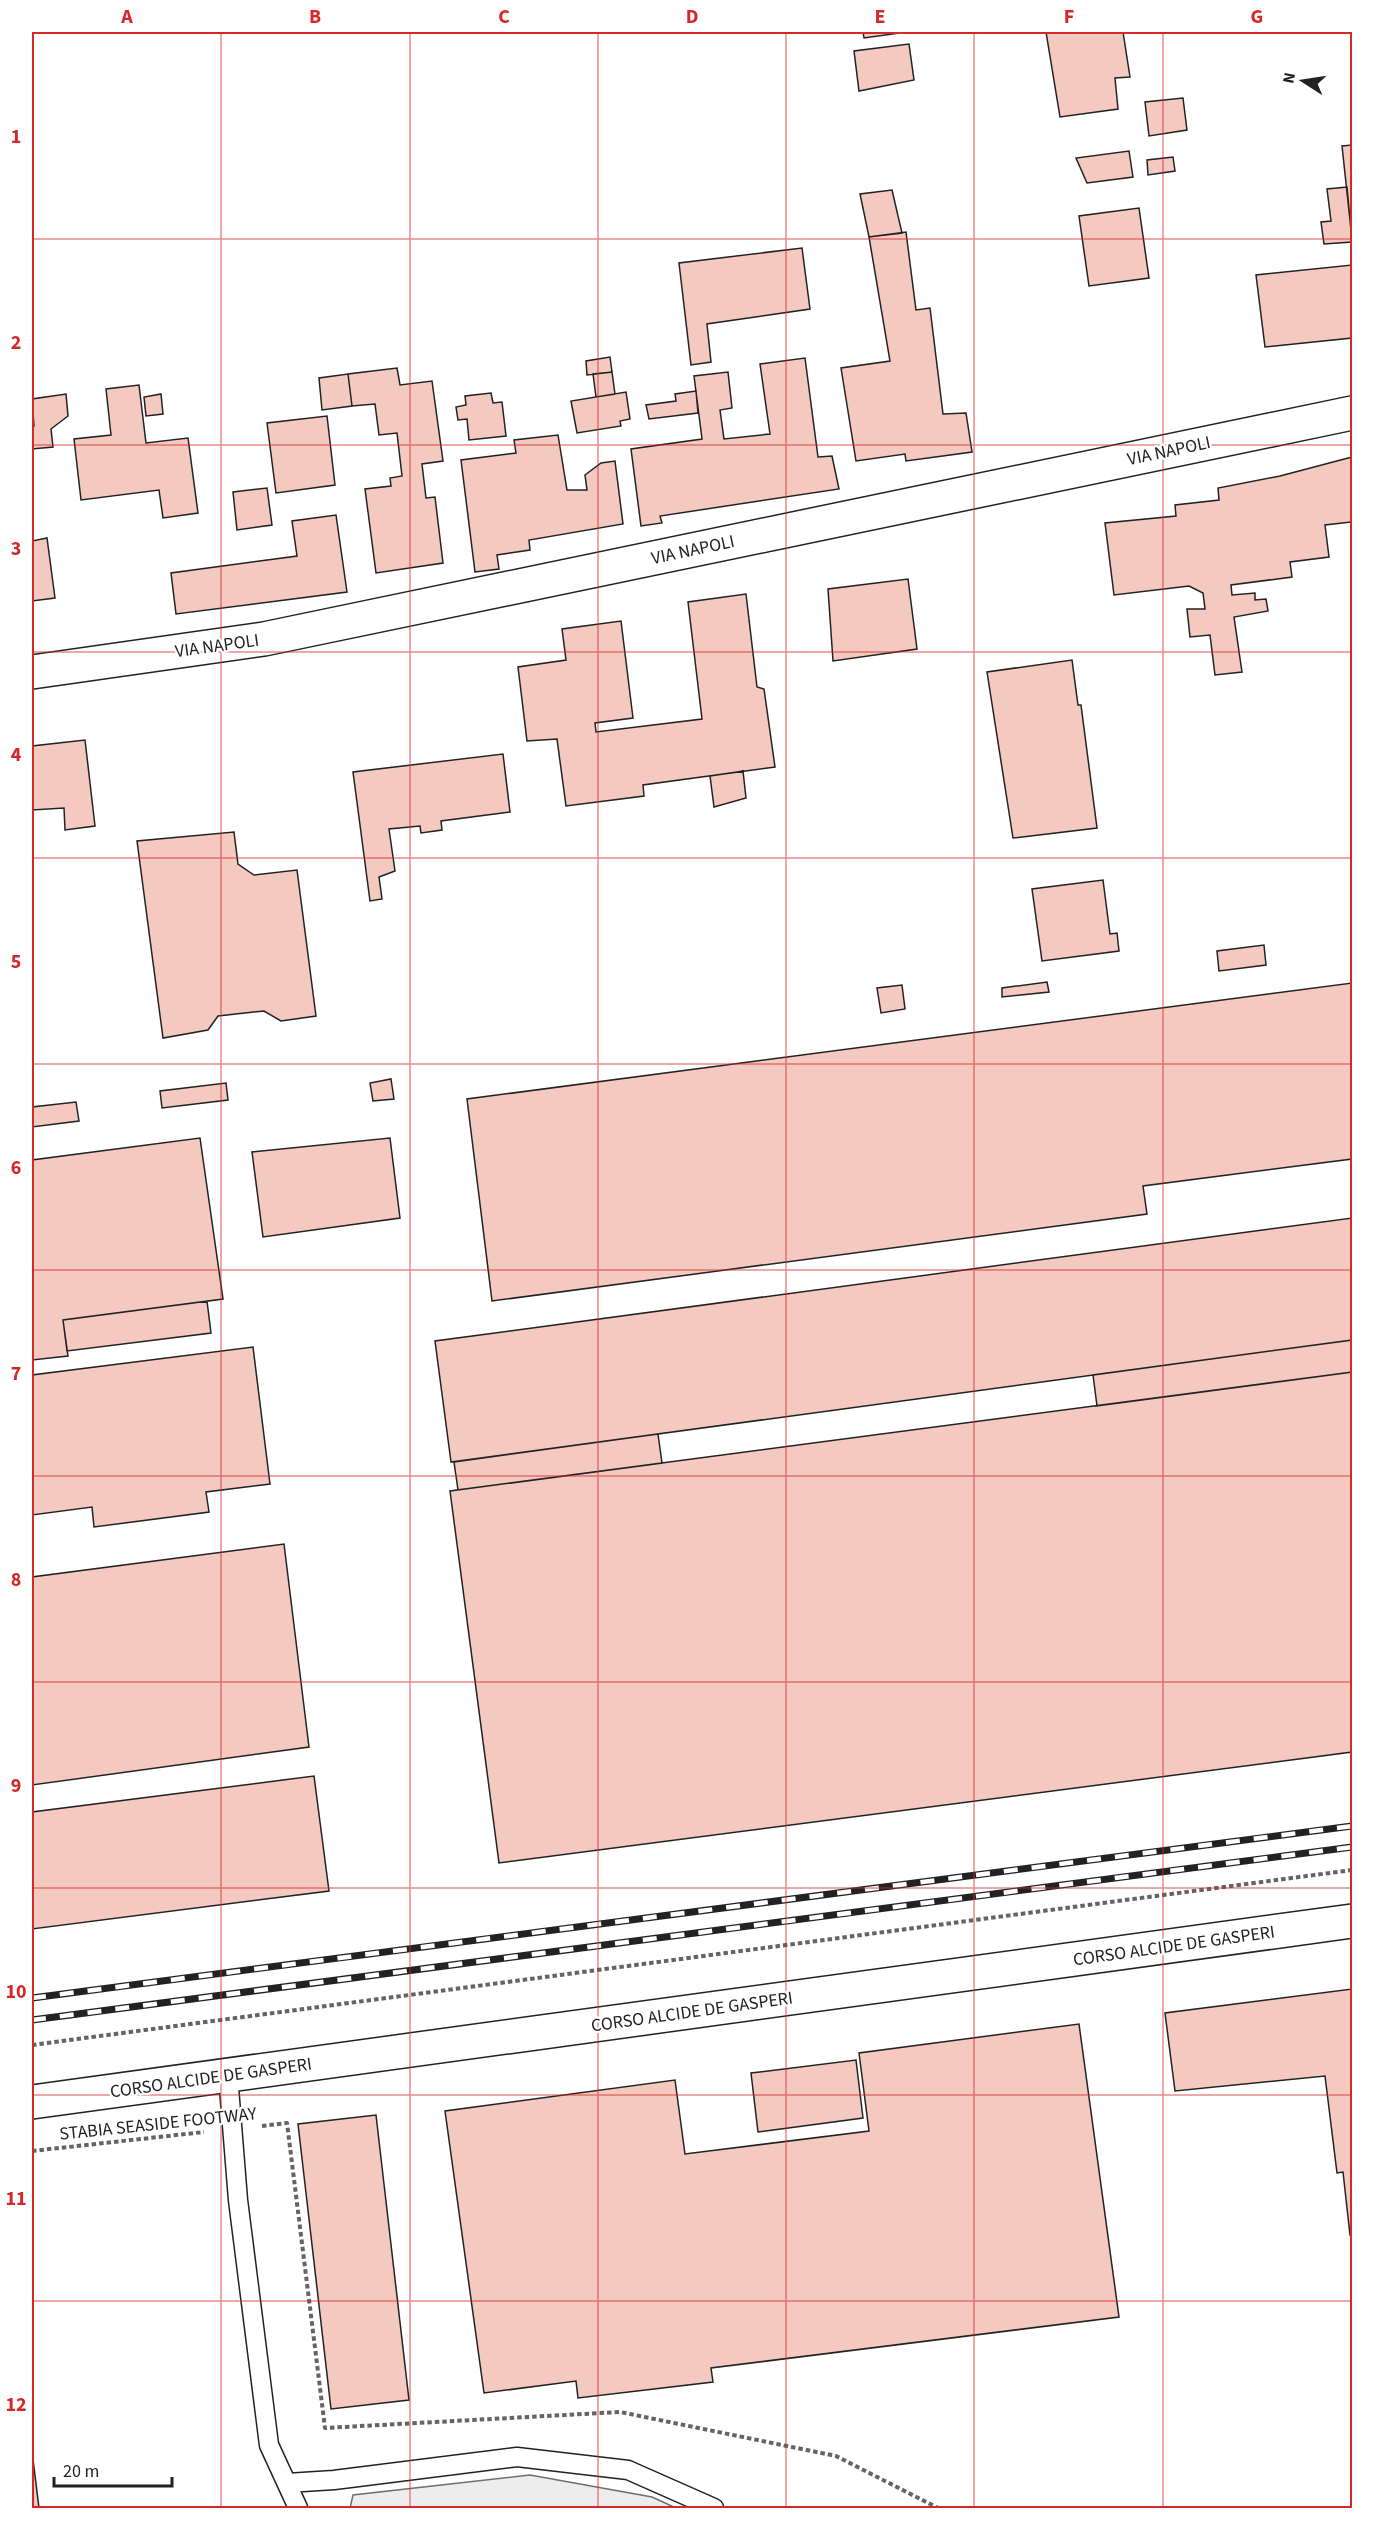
<svg xmlns="http://www.w3.org/2000/svg" width="1384" height="2540" font-family="'Source Sans 3',sans-serif">
	<style>
		.parking { fill: #ededed; stroke: #6f6f6f; stroke-width: 1.5 }
		.building { fill: #f3c9c0; stroke: #222; stroke-width: 1.5 }
		.lines { fill: none; stroke-linecap: round; stroke-linejoin: round }
		.lane-casing { stroke: #222; stroke-width: 21 }
		.secondary-casing { stroke: #222; stroke-width: 36 }
		.path { stroke: #646464; stroke-width: 4; stroke-dasharray: 4.5 3; stroke-linecap: butt }
		.lane { stroke: #fff; stroke-width: 18 }
		.secondary { stroke: #fff; stroke-width: 33 }
		.rail-casing { stroke: #222; stroke-width: 7 }
		.rail { stroke: #fff; stroke-width: 4.5; stroke-dasharray: 14; stroke-linecap: butt }
		.grid { fill: none; stroke: #d62828; stroke-width: 1.5; stroke-opacity: 0.55 }
		.labels { text-anchor: middle; dominant-baseline: central; stroke-width: 4.5; stroke-linejoin: round; paint-order: stroke }
		.street-label { font-size: 18px; fill: #222; stroke: #fff }
		.neatline { fill: none; stroke: #d62828; stroke-width: 2 }
		.grid-label { font-size: 20px; text-anchor: middle; font-weight: bold; fill: #d62828 }
	</style>
	<rect width="100%" height="100%" fill="#fff"/>
	<!-- parking -->
	<path class="parking" d="M530,2475L652,2497L676,2508H350L353,2495Z"/>
	<!-- building -->
	<path class="building" d="M863,32H907L864,38Z
		M1046,32H1123L1130,77L1115,78L1118,109L1060,117Z
		M909,44L914,80L859,91L854,51Z
		M1183,98L1187,130L1149,136L1145,102Z
		M1352,145V219L1350,220L1342,146Z
		M1129,151L1133,177L1087,183L1076,158Z
		M1173,157L1175,171L1148,175L1147,160Z
		M1347,187L1352,242L1324,244L1321,222L1331,221L1327,189Z
		M892,190L902,233L869,237L860,194Z
		M1139,208L1149,278L1089,286L1079,216Z
		M906,232L916,310L930,308L943,414L966,413L972,452L906,461L905,454L856,461L841,368L890,361L869,237Z
		M802,248L810,309L707,324L711,362L691,365L679,263Z
		M1352,265V338L1265,347L1256,275Z
		M610,357L612,372L587,375L586,361Z
		M805,358L818,457L832,456L839,489L660,516L662,523L641,526L631,449L702,439L694,376L728,372L732,408L720,410L724,439L770,434L760,364Z
		M397,368L400,385L432,381L443,461L422,464L426,498L435,497L443,563L376,573L365,489L391,486L390,478L402,476L397,433L379,435L375,404L352,406L348,374Z
		M612,372L615,394L596,397L593,374Z
		M348,374L352,406L322,410L319,378Z
		M139,385L146,443L188,438L198,513L163,518L159,490L81,500L74,439L111,435L106,389Z
		M696,391L698,413L649,419L646,405L676,401L675,394Z
		M626,392L630,419L620,421L621,426L577,433L571,401Z
		M491,393L493,403L502,402L506,436L469,440L467,419L458,420L456,407L466,405L465,396Z
		M66,394L68,416L51,429L53,447L32,449V426H34L32,399Z
		M161,394L163,414L146,416L144,397Z
		M327,416L335,485L276,493L267,423Z
		M558,435L567,490H587L585,475L601,463L615,461L623,524L529,540L530,550L497,555L499,569L475,572L461,460L516,453L514,440Z
		M1352,457V535L1351,522L1325,525L1329,557L1290,562L1292,577L1231,585L1232,595L1255,593V600L1266,599L1268,611L1234,617L1242,672L1215,675L1210,635L1190,637L1187,609H1205L1203,593L1189,586L1114,595L1105,523L1176,516L1175,505L1219,500L1218,488L1280,476Z
		M267,488L272,525L237,530L233,492Z
		M336,515L347,592L176,614L171,573L297,556L292,521Z
		M47,538L55,598L32,601V541Z
		M908,579L917,649L833,661L828,589Z
		M746,594L757,687L764,689L775,767L643,785L644,796L566,806L557,739L527,741L518,667L566,660L562,629L621,621L633,718L595,723L596,732L702,719L688,602Z
		M1072,660L1078,705H1081L1097,828L1013,838L987,672Z
		M85,740L95,826L65,830L64,808L32,810V746Z
		M503,754L510,812L441,821L442,830L421,833L420,826L389,829L395,871L379,877L382,899L370,901L353,772Z
		M743,771L746,798L714,807L710,776Z
		M234,832L238,864L254,875L297,870L316,1016L281,1021L264,1011L218,1016L208,1030L163,1038L137,841Z
		M1103,880L1110,934L1117,933L1119,951L1042,961L1032,889Z
		M1264,945L1266,965L1219,971L1217,951Z
		M1047,982L1049,992L1002,997V988Z
		M1352,983V1159L1143,1186L1147,1214L492,1301L467,1099Z
		M902,985L905,1009L881,1013L877,988Z
		M391,1079L394,1099L373,1101L370,1083Z
		M226,1083L228,1100L162,1108L160,1091Z
		M76,1102L79,1121L32,1127V1107Z
		M200,1138L223,1299L63,1320L68,1356L32,1360V1160Z
		M390,1138L400,1218L263,1237L252,1152Z
		M1352,1218V1340L451,1462L435,1341Z
		M207,1301L211,1333L67,1351L63,1320Z
		M1352,1340V1372L1097,1406L1093,1375Z
		M253,1347L270,1484L206,1492L209,1512L94,1527L92,1507L32,1515V1375Z
		M1352,1372V1752L499,1863L450,1491Z
		M658,1434L662,1463L458,1490L454,1462Z
		M284,1544L309,1747L32,1785V1577Z
		M314,1776L329,1891L32,1929V1812Z
		M1352,1989V2235H1350L1343,2172L1337,2173L1325,2076L1175,2091L1165,2013Z
		M1079,2024L1119,2317L711,2368L713,2382L578,2398L576,2381L484,2393L445,2111L675,2080L685,2154L869,2131L859,2053Z
		M856,2060L863,2118L758,2132L751,2073Z
		M376,2115L409,2400L331,2409L298,2124Z
		M32,2451L39,2508H32Z"/>
	<g class="lines">
		<!-- lane casing -->
		<g class="lane-casing">
			<path id="lane" d="M228,2075L238,2200L269,2445L298,2508
				M287,2483L334,2480L517,2457L628,2470L714,2508"/>
		</g>
		<!-- secondary casing -->
		<g class="secondary-casing">
			<path id="secondary" d="M32,672L264,639L1352,413
				M32,2102L1352,1921"/>
		</g>
		<!-- path -->
		<path class="path" d="M32,2045L1352,1870
			M262,2126L287,2123L325,2428L620,2412L836,2456L938,2508
			M32,2151L204,2132"/>
		<!-- lane -->
		<use href="#lane" class="lane"/>
		<!-- secondary -->
		<use href="#secondary" class="secondary"/>
		<!-- rail casing -->
		<g class="rail-casing">
			<path id="rail" d="M32,1998L1352,1826
				M32,2020L1352,1847"/>
		</g>
		<!-- rail -->
		<use href="#rail" class="rail"/>
	</g>
	<!-- grid -->
	<path class="grid" d="M221,32V2508M410,32V2508M598,32V2508M786,32V2508M974,32V2508M1163,32V2508M32,239H1352M32,445H1352M32,652H1352M32,858H1352M32,1064H1352M32,1270H1352M32,1476H1352M32,1682H1352M32,1888H1352M32,2095H1352M32,2301H1352"/>
	<g class="labels">
		<!-- street labels -->
		<g class="street-label">
			<text transform="translate(1169 451) rotate(-12)">VIA NAPOLI</text>
			<text transform="translate(693 550) rotate(-12)">VIA NAPOLI</text>
			<text transform="translate(217 646) rotate(-8)">VIA NAPOLI</text>
			<text transform="translate(1174 1946) rotate(-8)">CORSO ALCIDE DE GASPERI</text>
			<text transform="translate(692 2012) rotate(-8)">CORSO ALCIDE DE GASPERI</text>
			<text transform="translate(211 2078) rotate(-8)">CORSO ALCIDE DE GASPERI</text>
			<text transform="translate(158 2124) rotate(-6)">STABIA SEASIDE FOOTWAY</text>
		</g>
	</g>
	<!-- border -->
	<rect width="1384" height="2540" fill="none" stroke="#ffffff" stroke-width="66"/>
	<!-- north arrow -->
	<g transform="translate(1303 81) rotate(282)" stroke="#ffffff" stroke-width="4.5" paint-order="stroke">
	<path d="M0-4.5L10 22L0 15L-10 22Z" fill="#222222"/>
	<text y="-9" font-size="16" font-weight="bold" text-anchor="middle" fill="#222222">N</text>
	</g>
	<!-- scale -->
	<path d="M54 2477v9h118v-9" fill="none" stroke="#222222" stroke-width="3"/>
	<text x="63" y="2477" font-size="18" fill="#222222" stroke="#ffffff" stroke-width="4.5" paint-order="stroke">20 m</text>
	<rect x="33" y="33" width="1318" height="2474" class="neatline"/>
	<g class="grid-label">
		<text x="127" y="23">A</text>
		<text x="315" y="23">B</text>
		<text x="504" y="23">C</text>
		<text x="692" y="23">D</text>
		<text x="880" y="23">E</text>
		<text x="1069" y="23">F</text>
		<text x="1257" y="23">G</text>
		<text x="16" y="143">1</text>
		<text x="16" y="349">2</text>
		<text x="16" y="555">3</text>
		<text x="16" y="761">4</text>
		<text x="16" y="968">5</text>
		<text x="16" y="1174">6</text>
		<text x="16" y="1380">7</text>
		<text x="16" y="1586">8</text>
		<text x="16" y="1792">9</text>
		<text x="16" y="1998">10</text>
		<text x="16" y="2205">11</text>
		<text x="16" y="2411">12</text>
	</g>
</svg>
